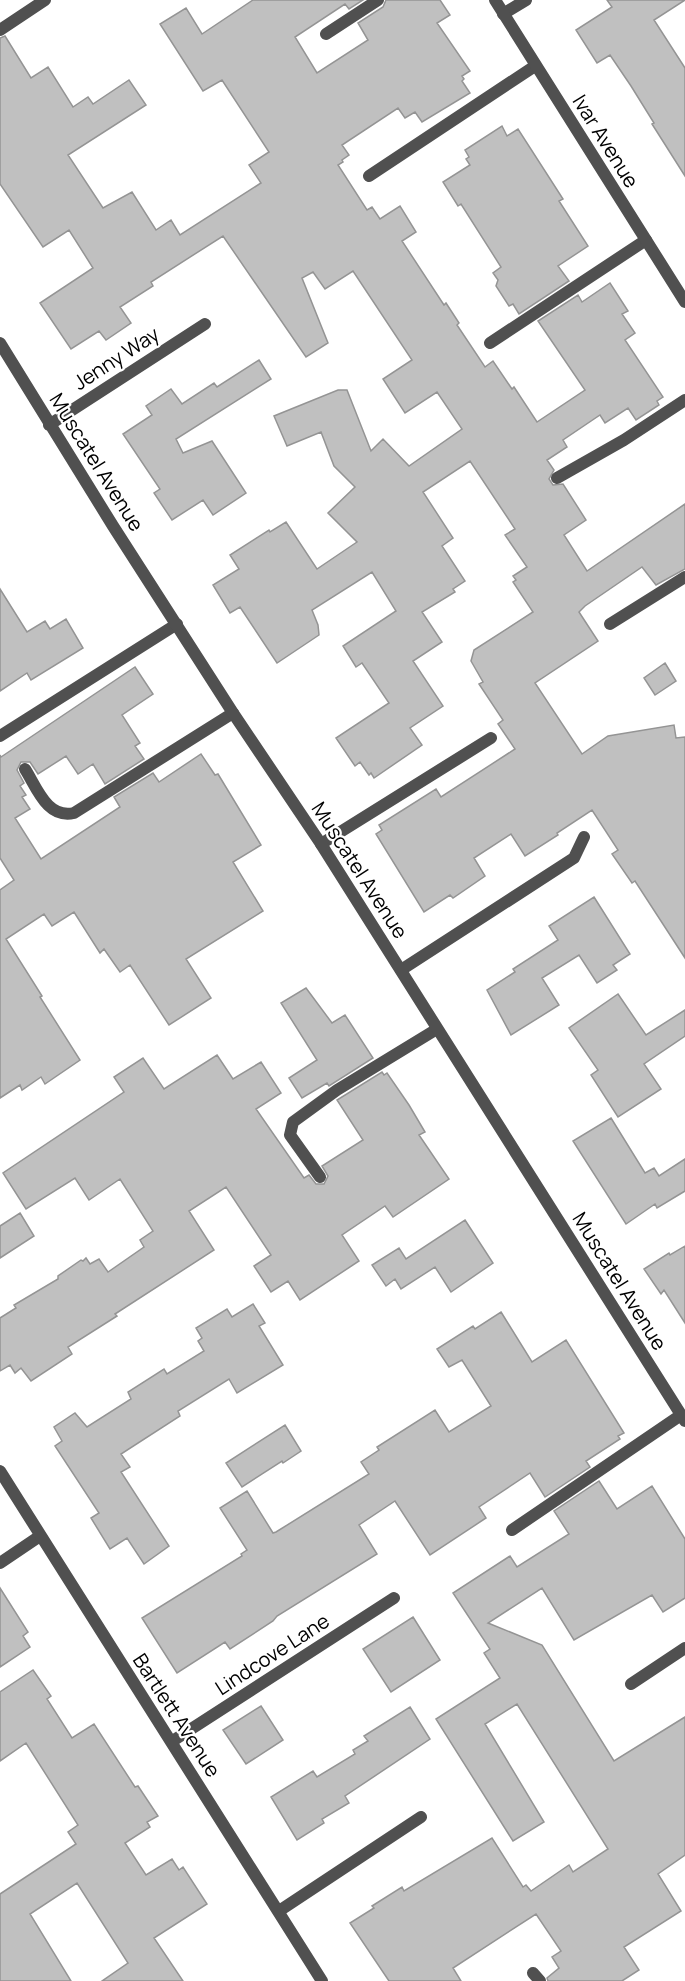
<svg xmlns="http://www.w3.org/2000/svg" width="685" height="1981" font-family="Manrope,sans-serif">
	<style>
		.building { fill: #c0c0c0; stroke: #949494; stroke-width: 1.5 }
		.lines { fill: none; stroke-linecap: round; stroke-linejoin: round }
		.service { stroke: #505050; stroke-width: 12 }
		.minor { stroke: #505050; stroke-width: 12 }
		.labels { text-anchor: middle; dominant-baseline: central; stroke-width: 4.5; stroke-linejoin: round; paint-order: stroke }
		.street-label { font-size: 20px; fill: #000; stroke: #fff }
	</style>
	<rect width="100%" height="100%" fill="#fff"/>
	<!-- building -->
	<path class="building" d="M253,0H363L349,9L345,4L295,37L317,73L368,40L358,23L383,7L386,0H440L450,15L437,23L470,71L462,76L464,79L462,81L470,93L422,122L415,112L405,118L398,108L342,145L349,155L342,160L343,162L338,165L367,210L372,207L380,219L400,206L416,232L402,241L444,305L446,303L459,323L457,325L485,367L493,361L512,389L514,387L537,422L585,390L538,321L578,295L582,302L610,283L628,311L622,314L635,333L625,340L663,397L657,401L659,405L636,420L628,408L605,423L600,415L563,440L567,447L547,460L554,470L549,479L553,485L563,484L586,520L564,535L587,571L685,504V569L656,585L642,567L585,606L579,612L598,641L535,683L582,754L608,736L674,725L676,738L685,737V958L635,881L632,883L612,854L618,850L592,810L557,833L558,835L525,856L511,834L474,858L485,876L453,898L450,895L424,912L376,834L382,830L379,825L436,789L441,797L515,749L498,724L503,720L479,684L483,682L471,661L474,650L533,612L513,582L516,580L513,576L527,567L505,535L515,529L470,461L423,492L453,538L442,546L465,581L453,589L455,592L422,612L442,642L413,661L443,706L410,728L422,745L374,778L371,773L369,775L360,762L355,766L336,738L389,703L362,663L356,667L343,646L396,611L372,572L312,610L318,625L319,635L277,663L240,607L230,613L213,585L239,569L230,555L269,530L270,532L286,522L317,569L357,542L328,513L355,487L334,466L321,432L287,446L274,416L338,390H347L371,451L383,439L409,466L462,429L437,392L405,413L383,379L412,360L353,271L325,289L313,272L302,278L328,343L306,357L223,236L151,282L153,286L120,307L131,323L106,340L99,331L71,349L40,303L93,268L69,230L43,247L0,184V38L5,36L31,78L48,67L73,107L88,97L93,104L129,80L146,105L68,155L103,208L132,192L156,230L171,220L180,235L261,183L249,165L269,152L222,80L203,91L160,24L186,8L202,34Z
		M607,0H685L654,20L685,68V176L652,124L654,123L631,86L610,55L597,63L576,30L612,7Z
		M502,126L507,136L518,129L563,199L559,201L588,246L558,266L569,281L519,314L513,304L509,306L496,286L498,280L493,273L501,267L461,204L458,206L443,182L470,165L466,159L469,157L465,150Z
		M259,360L271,379L176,439L183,453L212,441L246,493L213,515L203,500L172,520L154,493L160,489L123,434L152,415L146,406L171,389L182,404L214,383L217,387Z
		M0,589L27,632L45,621L50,629L66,619L83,648L31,680L27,673L0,691Z
		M665,663L676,681L655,695L644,678Z
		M135,667L153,694L122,715L140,743L135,746L144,759L105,784L93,764L78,774L66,756L38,774L30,762H21L17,770L24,783L20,786L26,795L22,797L30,809L15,818L41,859L120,807L114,797L153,773L159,782L201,754L215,775L218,774L261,845L233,862L263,911L186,959L211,998L169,1025L130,965L120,972L104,949L100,953L74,912L52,926L44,914L6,939L42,996L40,997L80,1060L45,1084L41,1077L22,1090L20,1085L0,1098V890L14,880L0,858V755L1,757Z
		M594,897L630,954L613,965L617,970L597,983L579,955L542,978L559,1005L511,1035L487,990L515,972L513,969L558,940L549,926Z
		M306,988L332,1023L345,1015L373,1058L329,1086L327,1083L302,1098L289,1078L317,1060L281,1003Z
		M618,994L646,1035L685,1010V1036L644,1064L661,1089L618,1117L591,1075L598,1070L569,1028Z
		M217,1055L233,1079L261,1062L281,1093L256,1109L304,1178L309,1175L316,1184H324L328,1176L322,1166L363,1140L337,1100L382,1072L384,1075L387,1073L409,1105L425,1132L419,1135L449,1179L393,1217L385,1206L342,1235L359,1261L300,1300L288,1281L271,1292L254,1266L271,1255L226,1187L189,1211L214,1250L115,1314L117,1316L68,1347L72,1354L31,1381L21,1368L15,1373L10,1365L0,1371V1318L16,1308L14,1305L58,1279V1276L81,1260L83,1261L86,1258L90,1264L99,1259L108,1272L144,1247L140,1240L153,1231L120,1179L89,1200L75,1178L26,1209L3,1173L124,1092L114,1077L143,1058L164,1089Z
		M611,1118L645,1173L654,1168L659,1176L685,1159V1191L657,1208L655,1204L626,1224L573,1141Z
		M20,1213L34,1236L0,1258V1226Z
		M465,1220L493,1263L451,1292L435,1267L401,1289L395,1279L386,1286L372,1265L399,1248L406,1259Z
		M685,1246V1323L664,1290L661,1294L644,1269L669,1253L670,1255Z
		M253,1304L265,1323L259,1326L283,1365L237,1393L229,1379L178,1411L180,1416L121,1454L130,1467L121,1472L169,1546L144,1564L127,1538L110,1549L91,1518L99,1513L55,1446L62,1441L54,1427L75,1413L87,1427L131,1399L128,1392L164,1369L167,1374L204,1351L198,1341L202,1338L196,1328L227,1309L232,1317Z
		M501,1312L532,1362L566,1340L624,1433L618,1436L620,1439L586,1461L590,1467L545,1497L530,1473L479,1507L486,1518L430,1555L395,1501L359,1525L377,1554L277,1616L273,1621L230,1649L225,1642L177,1673L142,1618L242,1556L241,1554L247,1550L220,1508L247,1491L273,1533L276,1532L369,1474L361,1462L379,1450L377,1447L435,1410L449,1432L491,1406L462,1360L449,1367L437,1349L473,1326L475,1329Z
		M285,1425L301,1451L283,1463L282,1461L242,1487L226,1463Z
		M599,1481L617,1509L652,1486L685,1539V1598L663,1612L652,1595L574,1640L542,1588L488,1623L542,1645L614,1761L685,1717V1855L658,1874L681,1911L624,1947L639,1970L622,1981H548L547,1978L559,1968L552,1957L561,1951L536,1914L453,1968L461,1981H389L350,1923L374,1908L372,1906L402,1887L404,1891L492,1838L523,1887L526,1885L531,1891L569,1865L573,1872L608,1849L517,1704L485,1724L544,1822L513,1841L436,1719L500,1678L484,1653L490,1649L453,1593L510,1556L517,1567L569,1534L554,1511Z
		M0,1588L28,1632L23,1636L30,1647L0,1667Z
		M413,1617L440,1660L391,1692L363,1649Z
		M33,1670L51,1696L47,1699L72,1738L94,1724L135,1787L138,1786L158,1816L147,1822L150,1827L125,1843L146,1875L172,1859L179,1870L183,1867L207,1904L154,1938L183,1981H102L128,1963L77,1883L30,1914L71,1981H0V1894L76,1844L68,1832L78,1825L26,1743L0,1761V1692Z
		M261,1706L283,1740L246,1764L223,1730Z
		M410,1707L430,1739L345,1796L349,1803L322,1819L324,1823L297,1840L271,1797L313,1771L317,1777L355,1754L353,1750L368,1741L364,1736Z"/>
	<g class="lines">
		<!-- service -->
		<path class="service" d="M503,14L526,0
			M0,30L45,0
			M326,34L378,0
			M369,176L535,66
			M490,343L646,240
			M557,478L624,440L685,400
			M610,624L685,577
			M0,736L177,624
			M25,769C37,788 47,819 74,813L233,713
			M321,844L491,738
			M401,970L574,858L584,837
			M320,1177L290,1135L293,1122L337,1090L437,1029
			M512,1530L681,1415
			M0,1563L40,1536
			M279,1911L421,1817
			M533,1973L540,1981"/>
		<!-- minor -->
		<path class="minor" d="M495,0L685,302
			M0,343L113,526L233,713L321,844L685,1421
			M49,425L205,324
			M0,1471L322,1981
			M631,1684L685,1648
			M171,1742L394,1598"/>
	</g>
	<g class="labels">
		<!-- street labels -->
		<g class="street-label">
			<text transform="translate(606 141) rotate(58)">Ivar Avenue</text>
			<text transform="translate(116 358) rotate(-33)">Jenny Way</text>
			<text transform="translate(97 462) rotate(58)">Muscatel Avenue</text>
			<text transform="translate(360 870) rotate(57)">Muscatel Avenue</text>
			<text transform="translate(620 1281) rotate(58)">Muscatel Avenue</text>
			<text transform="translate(272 1654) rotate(-33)">Lindcove Lane</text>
			<text transform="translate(177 1715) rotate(57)">Bartlett Avenue</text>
		</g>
	</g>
</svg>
